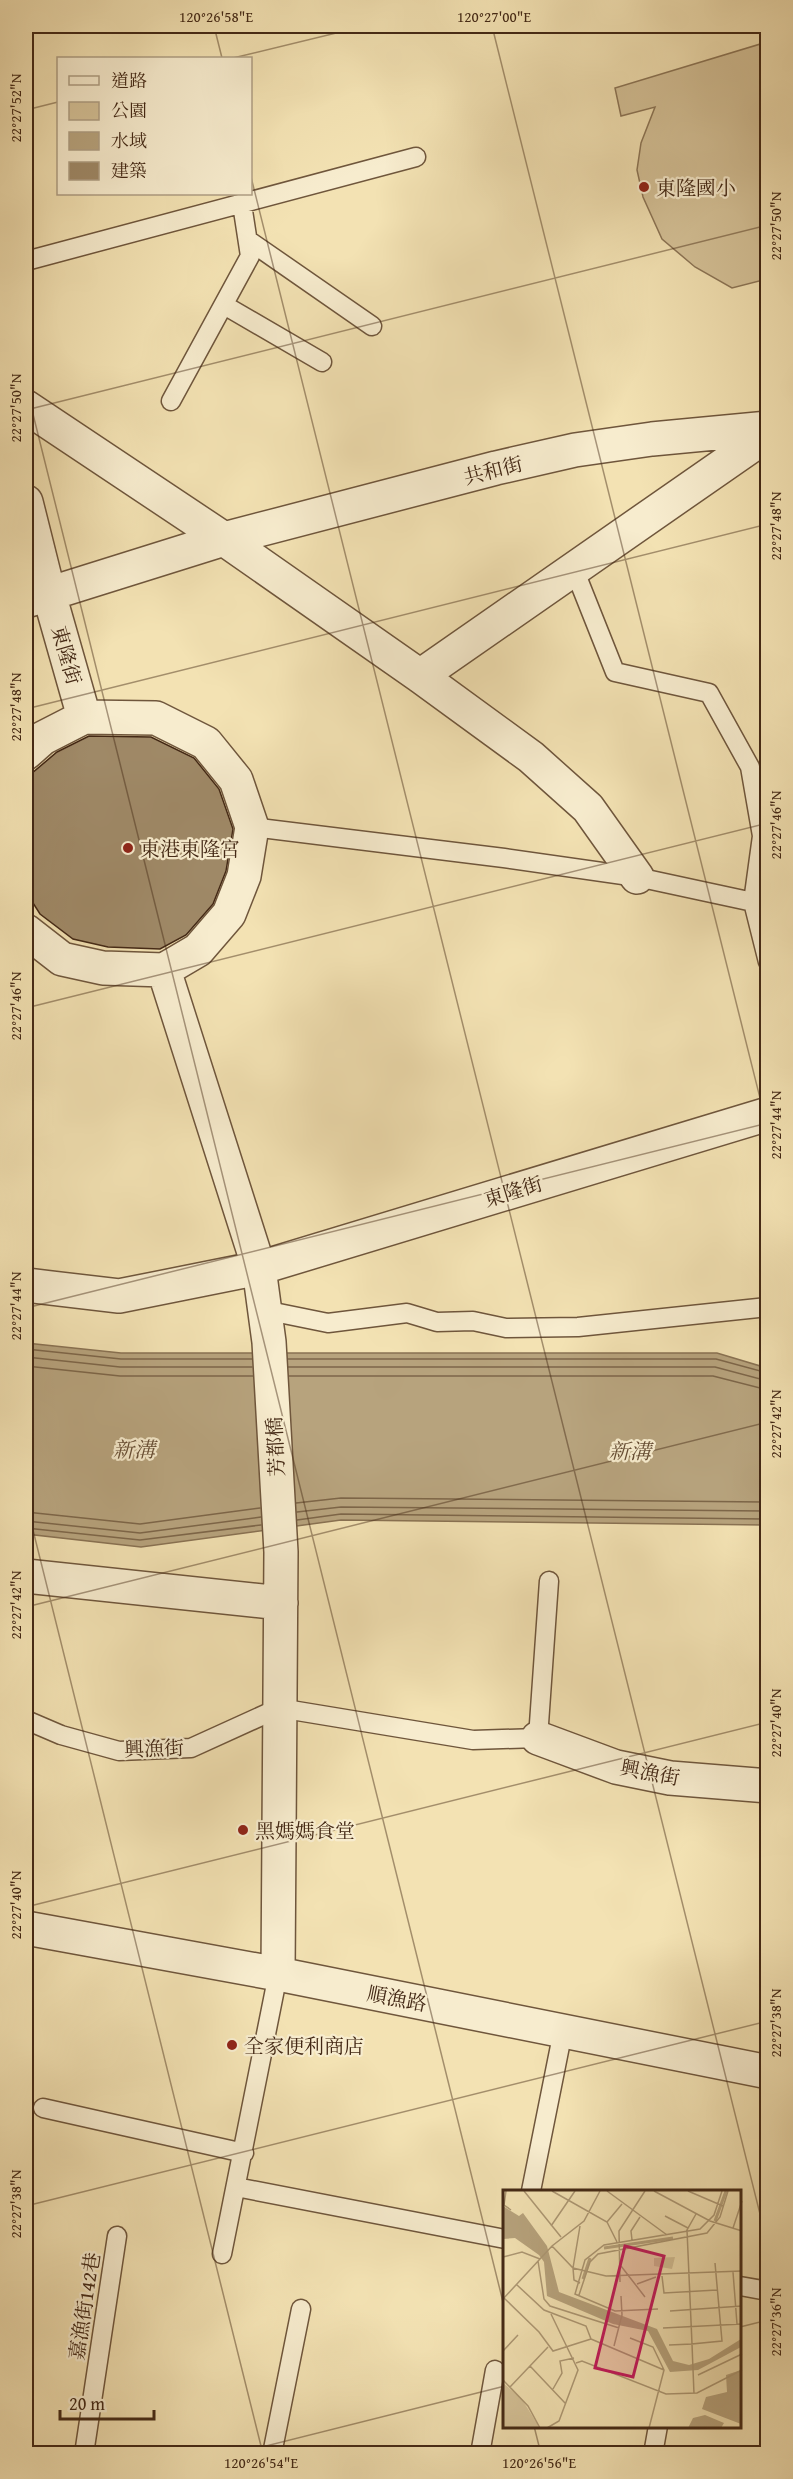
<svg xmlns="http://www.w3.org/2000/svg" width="793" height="2479" font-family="'Gentium Book Plus','Noto Serif TC',serif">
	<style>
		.green { fill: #d5c298; stroke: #8c7556; stroke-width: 1.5 }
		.water { fill: #b7a37d; stroke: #897253; stroke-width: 1.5 }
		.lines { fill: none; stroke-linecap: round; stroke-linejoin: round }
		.shore { stroke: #7d6649; stroke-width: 1.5 }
		.building { fill: #9f8967; stroke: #432815; stroke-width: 1.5 }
		.lane-casing { stroke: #6f563c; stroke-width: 21 }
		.street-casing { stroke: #6f563c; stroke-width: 36 }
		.lane { stroke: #f7ecce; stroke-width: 18 }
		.street { stroke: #f7ecce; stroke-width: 33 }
		.ticks { fill: none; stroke: #432815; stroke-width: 1.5; stroke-opacity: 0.45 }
		.poi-dot { fill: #8f2418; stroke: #f7ecce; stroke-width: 2 }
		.labels { text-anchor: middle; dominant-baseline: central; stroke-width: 4.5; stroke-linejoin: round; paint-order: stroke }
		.poi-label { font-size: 20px; fill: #432815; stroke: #f7ecce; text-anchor: start }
		.street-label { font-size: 20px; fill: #432815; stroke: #f7ecce }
		.water-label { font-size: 21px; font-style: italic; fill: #664d34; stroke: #f7ecce }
		.inset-river { fill: none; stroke: #b7a37d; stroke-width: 3 }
		.inset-road { fill: none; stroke: #ad9874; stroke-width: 1.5 }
		.view { fill: #c2185b; fill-opacity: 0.15; stroke: #c2185b; stroke-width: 3 }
		.inset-edge { fill: none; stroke: #432815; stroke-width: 3 }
		.neatline { fill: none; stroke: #432815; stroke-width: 2 }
		.ticks-label { font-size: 15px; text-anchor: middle; fill: #432815 }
	</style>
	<rect width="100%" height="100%" fill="#f3e2b3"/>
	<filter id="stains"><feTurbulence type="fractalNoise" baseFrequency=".00333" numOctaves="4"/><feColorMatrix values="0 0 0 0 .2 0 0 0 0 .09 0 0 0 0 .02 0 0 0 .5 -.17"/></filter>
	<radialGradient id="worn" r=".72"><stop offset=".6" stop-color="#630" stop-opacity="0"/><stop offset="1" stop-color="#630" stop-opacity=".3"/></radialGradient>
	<!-- green -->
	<path class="green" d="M767,42V279L732,288L695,267L662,239L643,197L637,170L641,143L655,107L621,116L615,88Z"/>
	<!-- water -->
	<path class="water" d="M26,1343L121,1353H717L767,1368V1525L341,1520L141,1547L26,1534Z"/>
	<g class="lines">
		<!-- shore -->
		<path class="shore" d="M26,1349L121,1359H252
			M26,1357L120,1367H252
			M288,1359H716L768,1373
			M26,1366L120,1376H253
			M288,1367H715L768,1381
			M289,1376H713L768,1390
			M296,1503L341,1498L768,1502
			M26,1512L140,1524L260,1508
			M297,1512L341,1507L768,1511
			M297,1520L341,1514L768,1519
			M26,1521L140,1533L261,1517
			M26,1528L140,1540L261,1525"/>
	</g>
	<!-- building -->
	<path class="building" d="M89,736L151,737L194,758L219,789L233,829L226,871L213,904L186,935L160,949L108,947L73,939L40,914L26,892V785L31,774L57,752Z"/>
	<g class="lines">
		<!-- lane casing -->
		<g class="lane-casing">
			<path id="lane" d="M248,240L372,326
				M26,261L416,157
				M224,305L322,362
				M171,401L250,256L242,204
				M574,569L615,672L709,693L750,767L762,836L753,902
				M252,827L504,858L637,877L753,902L768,962
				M264,1310L328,1323L407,1313L437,1322L473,1321L506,1328L578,1327L768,1307
				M26,1720L61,1735L119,1751L191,1748L279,1708L473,1740L538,1738L549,1581
				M43,2108L244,2153
				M236,2187L505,2239
				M531,2191L563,2031
				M222,2254L278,1974
				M740,2286L768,2291
				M84,2454L117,2236
				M272,2454L301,2309
				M480,2454L495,2370
				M653,2454L658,2426"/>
		</g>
		<!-- street casing -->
		<g class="street-casing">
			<path id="street" d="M26,407L224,539L420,676L531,757L588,808L637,877
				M26,502L49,594L84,717
				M26,601L224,539L496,468L575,450L652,439L768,428
				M420,676L768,434
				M26,753L43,738L84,717L156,718L206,743L236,780L252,827L244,876L229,914L198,950L164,970L103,968L62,959L26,931
				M164,970L259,1268L269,1342L281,1552L278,1974
				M26,1285L119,1296L259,1268L768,1114
				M26,1576L281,1603
				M538,1738L616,1767L670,1778L768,1786
				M26,1928L278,1974L768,2072"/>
		</g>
		<!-- lane -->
		<use href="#lane" class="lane"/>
		<!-- street -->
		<use href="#street" class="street"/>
	</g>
	<!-- ticks -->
	<path class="ticks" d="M214,26L222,58M492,26L768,1130M233,58L365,26M26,110L58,102M250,173L768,2246M26,386L505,2310M26,410L768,225M26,709L768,524M26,1008L768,823M26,1308L768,1123M26,1502L263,2454M26,1607L768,1422M26,1907L768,1722M26,2206L768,2021M740,2327L768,2320M534,2426L541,2454M234,2454L505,2386"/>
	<!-- markers -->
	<g class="poi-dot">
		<circle cx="644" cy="187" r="6"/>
		<circle cx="128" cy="848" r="6"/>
		<circle cx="243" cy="1830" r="6"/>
		<circle cx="232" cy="2045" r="6"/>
	</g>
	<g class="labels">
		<!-- poi labels -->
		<g class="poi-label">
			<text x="656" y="187">東隆國小</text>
			<text x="140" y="848">東港東隆宮</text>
			<text x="255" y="1830">黑媽媽食堂</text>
			<text x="244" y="2045">全家便利商店</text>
		</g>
		<!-- street labels -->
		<g class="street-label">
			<text transform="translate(493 470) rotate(-14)">共和街</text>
			<text transform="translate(67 655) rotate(74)">東隆街</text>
			<text transform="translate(513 1191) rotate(-17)">東隆街</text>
			<text transform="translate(275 1447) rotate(-93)">芳都橋</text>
			<text transform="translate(154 1748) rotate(-2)">興漁街</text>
			<text transform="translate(650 1772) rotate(11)">興漁街</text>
			<text transform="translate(397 1998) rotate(11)">順漁路</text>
			<text transform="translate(84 2306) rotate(-81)">嘉漁街142巷</text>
		</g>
		<!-- water labels -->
		<g class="water-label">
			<text x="134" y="1449">新溝</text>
			<text transform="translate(630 1451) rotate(1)">新溝</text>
		</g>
	</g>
	<!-- overview -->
	<g transform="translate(503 2190)">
		<rect width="238" height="238" fill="#f3e2b3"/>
		<path d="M172,67L169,79L151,76V68ZM0,193L18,208L37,238H0Z" fill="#d5c298"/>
		<path d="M0,16L16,26L20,23L44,56L56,102L154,139L170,171L186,175L206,169L238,149V157L195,180L167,182L145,141L110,134L44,106L41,72L36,65L12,48L0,49ZM238,180V234L199,219L203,207L224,202L223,185ZM202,225L221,233L218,238H185L190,228Z" fill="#b7a37d"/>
		<path class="inset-river" d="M212,31L223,1M101,58L170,48M80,89L87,68"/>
		<path class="inset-road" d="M3,1L1,15L8,20M21,1L58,47M49,1L104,32L114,52M104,1L164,45M151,1L207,31L239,41M185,1L220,16M162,26L185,38M104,32L119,14M48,36L72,1M230,38L239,11M129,50L128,41L137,27M49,56L70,78L103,86L239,81M0,67L19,62L37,69M35,71L41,109L47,116L116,138M118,76L142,107M230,82L234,134M159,86L161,103L214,100M117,92L116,41L142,1M77,93L71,90L70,78L77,36M134,94L153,87M14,95L41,120L83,136L88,149M76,105L87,72L95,64L204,43L217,27L225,1M1,108L36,142L50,161L88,149M0,109L49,56L81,31L97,1M155,119L112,121L72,104L82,70L101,55L197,39L211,25L219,1M167,121L239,116M160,138L239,134M127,148L150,157L161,180L146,238M88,149L161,180M166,155L189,154L184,40L193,24M111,156L119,125L118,106M0,161L15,145M73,173L79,171L163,204L194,203L239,180M27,176L62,213M195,185L239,164M0,190L25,216L37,238M7,197L45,157M50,199L59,183L57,171L71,168M191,204L189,154L219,151L212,73M44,238L56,231L75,180L48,124"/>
		<path class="view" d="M122,56L161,66L130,187L92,178Z"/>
		<rect width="238" height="238" class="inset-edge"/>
	</g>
	<!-- margin -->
	<rect width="793" height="2479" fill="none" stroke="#f3e2b3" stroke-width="66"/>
	<!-- legend -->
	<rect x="57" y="57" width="195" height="138" fill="#f7ecce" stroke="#af9e84" stroke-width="1.5"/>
	<rect x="69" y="76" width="30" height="9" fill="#f7ecce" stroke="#af9e84" stroke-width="1.5"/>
	<text x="111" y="87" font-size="18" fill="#432815">道路</text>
	<rect x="69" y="102" width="30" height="18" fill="#d5c298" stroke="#af9e84" stroke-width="1.5"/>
	<text x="111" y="117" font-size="18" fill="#432815">公園</text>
	<rect x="69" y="132" width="30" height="18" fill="#b7a37d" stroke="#af9e84" stroke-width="1.5"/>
	<text x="111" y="147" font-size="18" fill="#432815">水域</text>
	<rect x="69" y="162" width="30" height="18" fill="#9f8967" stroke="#af9e84" stroke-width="1.5"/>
	<text x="111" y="177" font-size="18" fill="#432815">建築</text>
	<!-- scale -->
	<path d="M60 2410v9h94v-9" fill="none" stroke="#432815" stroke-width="3"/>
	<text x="69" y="2410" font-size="18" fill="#432815" stroke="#f7ecce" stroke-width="4.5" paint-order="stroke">20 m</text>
	<rect x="33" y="33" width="727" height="2413" class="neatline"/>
	<g class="ticks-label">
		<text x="216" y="22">120°26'58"E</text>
		<text x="494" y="22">120°27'00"E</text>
		<text transform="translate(16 108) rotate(-90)" y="5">22°27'52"N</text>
		<text transform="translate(776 226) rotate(-90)" y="5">22°27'50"N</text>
		<text transform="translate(16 408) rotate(-90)" y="5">22°27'50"N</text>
		<text transform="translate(776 526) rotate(-90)" y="5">22°27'48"N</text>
		<text transform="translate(16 707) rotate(-90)" y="5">22°27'48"N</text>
		<text transform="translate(776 825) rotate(-90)" y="5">22°27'46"N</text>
		<text transform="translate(16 1006) rotate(-90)" y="5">22°27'46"N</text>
		<text transform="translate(776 1125) rotate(-90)" y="5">22°27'44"N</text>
		<text transform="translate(16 1306) rotate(-90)" y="5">22°27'44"N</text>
		<text transform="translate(776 1424) rotate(-90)" y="5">22°27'42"N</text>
		<text transform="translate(16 1605) rotate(-90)" y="5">22°27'42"N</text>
		<text transform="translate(776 1723) rotate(-90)" y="5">22°27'40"N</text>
		<text transform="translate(16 1905) rotate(-90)" y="5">22°27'40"N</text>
		<text transform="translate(776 2023) rotate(-90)" y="5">22°27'38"N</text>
		<text transform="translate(16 2204) rotate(-90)" y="5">22°27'38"N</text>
		<text transform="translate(776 2322) rotate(-90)" y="5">22°27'36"N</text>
		<text x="261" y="2468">120°26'54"E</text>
		<text x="539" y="2468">120°26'56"E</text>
	</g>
	<rect width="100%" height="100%" filter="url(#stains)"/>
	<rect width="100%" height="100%" fill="url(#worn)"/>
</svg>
